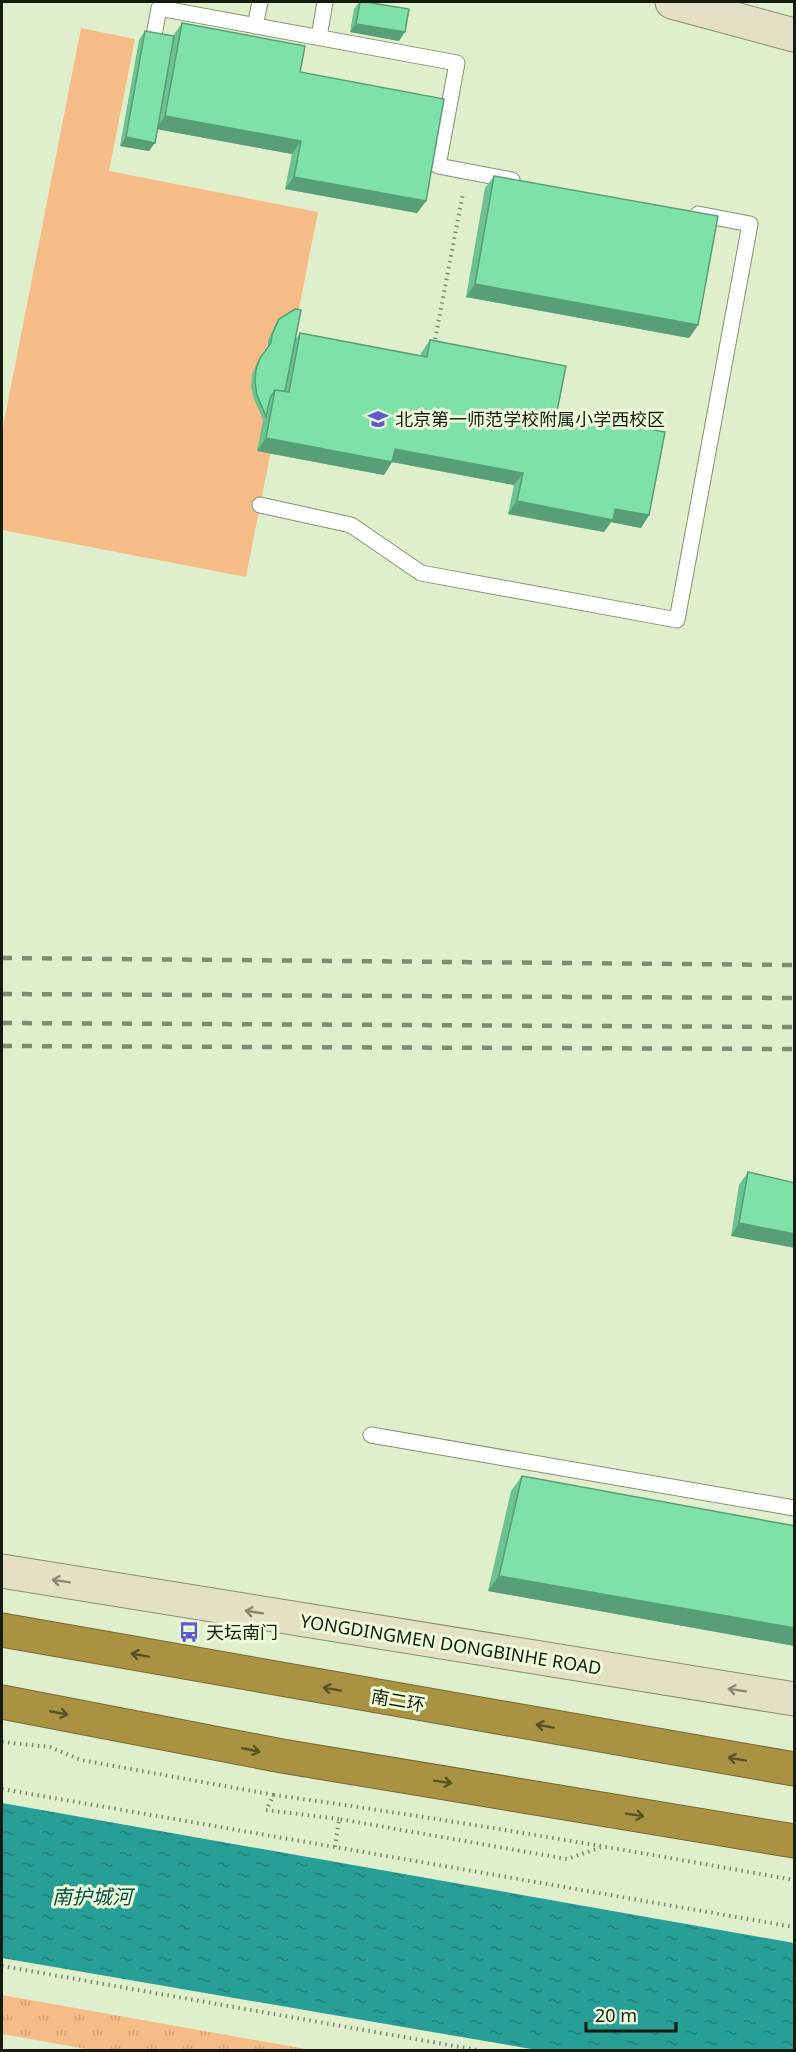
<svg xmlns="http://www.w3.org/2000/svg" width="796" height="2052" font-family="'Noto Sans','Noto Sans SC',sans-serif">
	<style>
		.grass { fill: url(#grass-tufts) }
		.pitch { fill: #f6bc87 }
		.water { fill: url(#water-ripples) }
		.lines { fill: none; stroke-linecap: round; stroke-linejoin: round }
		.lane-casing { stroke: #849170; stroke-width: 17 }
		.secondary-casing { stroke: #849170; stroke-width: 35 }
		.highway-casing { stroke: #766930; stroke-width: 35 }
		.path { stroke: #808a72; stroke-width: 4; stroke-dasharray: 1.5 4.5; stroke-linecap: butt }
		.lane { stroke: #fff; stroke-width: 15 }
		.secondary { stroke: #e5dfc6; stroke-width: 33 }
		.highway { stroke: #a99342; stroke-width: 33 }
		.rail { stroke: #818b73; stroke-width: 4.5; stroke-dasharray: 10 10; stroke-linecap: butt }
		.wall { fill: #6cc290 }
		.shaded-wall { fill: #589e76 }
		.building { fill: #7ee2a8; stroke: #589e76; stroke-width: 1.5 }
		.oneway { stroke: #888774 }
		.oneway2 { stroke: #585126 }
		.labels { text-anchor: middle; dominant-baseline: central; stroke-width: 6; stroke-linejoin: round; paint-order: stroke }
		.poi-label { font-size: 18px; fill: #161b0f; stroke: #edfcd8; text-anchor: start }
		.street-label { font-size: 18px; fill: #161b0f; stroke: #edfcd8 }
		.water-label { font-size: 20px; font-style: italic; fill: #074c47; stroke: #edfcd8 }
	</style>
	<defs>
		<pattern id="grass-tufts" width="24" height="20" patternUnits="userSpaceOnUse" patternTransform="scale(1.5)"><rect width="24" height="20" fill="#f6bc87"/><path d="M3 7l-1-3M5 7V3M7 7l1-3M15 17l-1-3M17 17v-4M19 17l1-3" fill="none" stroke="#d2a173"/></pattern>
		<pattern id="water-ripples" width="26" height="14" patternUnits="userSpaceOnUse" patternTransform="scale(1.5)"><rect width="26" height="14" fill="#279f96"/><path d="M2 4q2-2 4 0t4 0M15 11q2-2 4 0t4 0" fill="none" stroke="#218179"/></pattern>
	</defs>
	<rect width="100%" height="100%" fill="#e0efcb"/>
	<!-- grass -->
	<path class="grass" d="M2,1995L311,2050H92L2,2034Z"/>
	<!-- pitch -->
	<path class="pitch" d="M81,28L135,39L109,171L318,212L246,577L2,530V432Z"/>
	<!-- water -->
	<path class="water" d="M2,1803L794,1943V2050H537L2,1958Z"/>
	<g class="lines">
		<!-- lane casing -->
		<g class="lane-casing">
			<path id="lane" d="M255,26L260,2
				M319,37L325,2
				M151,52L159,8L457,63L438,166L512,180
				M260,505L351,525L421,573L677,620L750,224L698,214
				M371,1435L794,1508"/>
		</g>
		<!-- secondary casing -->
		<g class="secondary-casing">
			<path id="secondary" d="M672,2L794,35
				M2,1571L794,1699"/>
		</g>
		<!-- highway casing -->
		<g class="highway-casing">
			<path id="highway" d="M2,1630L794,1769
				M2,1702L282,1756L794,1841"/>
		</g>
		<!-- path -->
		<path class="path" d="M434,345L463,193
			M2,1742L50,1747L81,1760L274,1795
			M2,1789L794,1927
			M339,1819L266,1810L274,1795C448,1819 621,1849 794,1880
			M335,1847L339,1819L567,1859L605,1846
			M2,1966L477,2050"/>
		<!-- lane -->
		<use href="#lane" class="lane"/>
		<!-- secondary -->
		<use href="#secondary" class="secondary"/>
		<!-- highway -->
		<use href="#highway" class="highway"/>
		<!-- rail -->
		<path class="rail" d="M2,958L794,965
			M2,994L794,998
			M2,1023L794,1027
			M2,1046L794,1049"/>
	</g>
	<!-- wall -->
	<path class="wall" d="M359,2H366L399,41L350,32L354,9Z
		M182,23L300,72L426,201L417,213L285,189L292,154L158,129L149,151L120,146L139,40L145,31L173,36Z
		M494,176L698,325L689,338L466,297L485,188Z
		M279,319L295,340L300,333L421,356V353L430,340L557,411L649,515L641,528L611,522L604,532L508,514L514,485L392,462L384,475L257,451L263,420L254,399L251,387L252,375L257,362L268,347V340L276,323Z
		M748,1172L795,1183L731,1236L739,1185Z
		M522,1476L795,1526V1646L488,1591L511,1491Z"/>
	<!-- shaded-wall -->
	<path class="shaded-wall" d="M356,24L405,32L399,41L350,32Z
		M165,116L301,141L292,154L156,129Z
		M126,137L155,143L149,151L120,146Z
		M294,177L426,201L417,213L285,189Z
		M475,284L698,325L689,338L466,297Z
		M266,438L395,449L523,473L514,485L392,462L384,475L257,451Z
		M517,501L615,509L649,515L641,528L611,522L604,532L508,514Z
		M739,1223L795,1234V1248L731,1236Z
		M499,1576L795,1628V1646L488,1591Z"/>
	<!-- building -->
	<path class="building" d="M360,2H366L409,9L405,32L356,24Z
		M182,23L305,46L300,72L444,99L426,201L294,177L301,141L165,116Z
		M145,31L174,36L155,143L126,137Z
		M494,176L718,216L698,325L475,284Z
		M295,309L301,310L285,391L275,390L270,398L266,416L257,395L255,382L256,370L260,358L271,343L272,335L279,319Z
		M300,333L427,357L430,340L566,366L557,411L665,432L649,515L615,509L613,520L517,501L523,473L395,449L392,462L266,438L275,390L289,392Z
		M748,1172L795,1183V1234L739,1223Z
		M522,1476L795,1526V1628L499,1576Z"/>
	<!-- one-way arrows -->
	<defs><path id="oneway-shaft" d="M-6 0H5M1.5-3L5.5 0L1.5 3" fill="none" stroke-width="1.6" stroke-linecap="round" stroke-linejoin="round" transform="scale(1.5)"/></defs>
	<g class="oneway">
		<use href="#oneway-shaft" transform="translate(61 1581) rotate(-171)"/>
		<use href="#oneway-shaft" transform="translate(254 1612) rotate(-171)"/>
		<use href="#oneway-shaft" transform="translate(737 1690) rotate(-171)"/>
	</g>
	<g class="oneway2">
		<use href="#oneway-shaft" transform="translate(140 1655) rotate(-170)"/>
		<use href="#oneway-shaft" transform="translate(332 1689) rotate(-170)"/>
		<use href="#oneway-shaft" transform="translate(59 1713) rotate(11)"/>
		<use href="#oneway-shaft" transform="translate(545 1726) rotate(-170)"/>
		<use href="#oneway-shaft" transform="translate(251 1750) rotate(11)"/>
		<use href="#oneway-shaft" transform="translate(737 1759) rotate(-170)"/>
		<use href="#oneway-shaft" transform="translate(443 1782) rotate(9)"/>
		<use href="#oneway-shaft" transform="translate(635 1815) rotate(9)"/>
	</g>
	<!-- icons -->
	<defs>
		<g id="school-bare" transform="scale(1.62)"><path d="M0-5L7-2L0 1L-7-2ZM-4 1L0 2.5L4 1V4Q0 6-4 4Z" fill="#5e59d1" stroke="#edfcd8" stroke-width="2.5" paint-order="stroke"/></g>
		<g id="bus-bare" transform="scale(1.62)"><path d="M-5-6H5V4H4V6H2V4H-2V6H-4V4H-5ZM-3.5-4V0h7V-4ZM-3.5 1.2v1.5H-2V1.2ZM2 1.2v1.5H3.5V1.2Z" fill="#5e59d1" stroke="#edfcd8" stroke-width="2.5" paint-order="stroke"/></g>
	</defs>
	<g fill-rule="evenodd">
		<use href="#school-bare" x="378" y="419"/>
		<use href="#bus-bare" x="189" y="1632"/>
	</g>
	<g class="labels">
		<!-- poi labels -->
		<g class="poi-label">
			<text x="395" y="419">北京第一师范学校附属小学西校区</text>
			<text x="206" y="1632">天坛南门</text>
		</g>
		<!-- street labels -->
		<g class="street-label">
			<text transform="translate(451 1644) rotate(9)">YONGDINGMEN DONGBINHE ROAD</text>
			<text transform="translate(398 1700) rotate(10)">南二环</text>
		</g>
		<!-- water labels -->
		<g class="water-label">
			<text x="92" y="1896">南护城河</text>
		</g>
	</g>
	<!-- border -->
	<rect width="796" height="2052" fill="none" stroke="#161b0f" stroke-width="6"/>
	<!-- scale -->
	<path d="M586 2022v9h90v-9" fill="none" stroke="#161b0f" stroke-width="3"/>
	<text x="595" y="2022" font-size="18" fill="#161b0f" stroke="#edfcd8" stroke-width="4.5" paint-order="stroke">20 m</text>
</svg>
